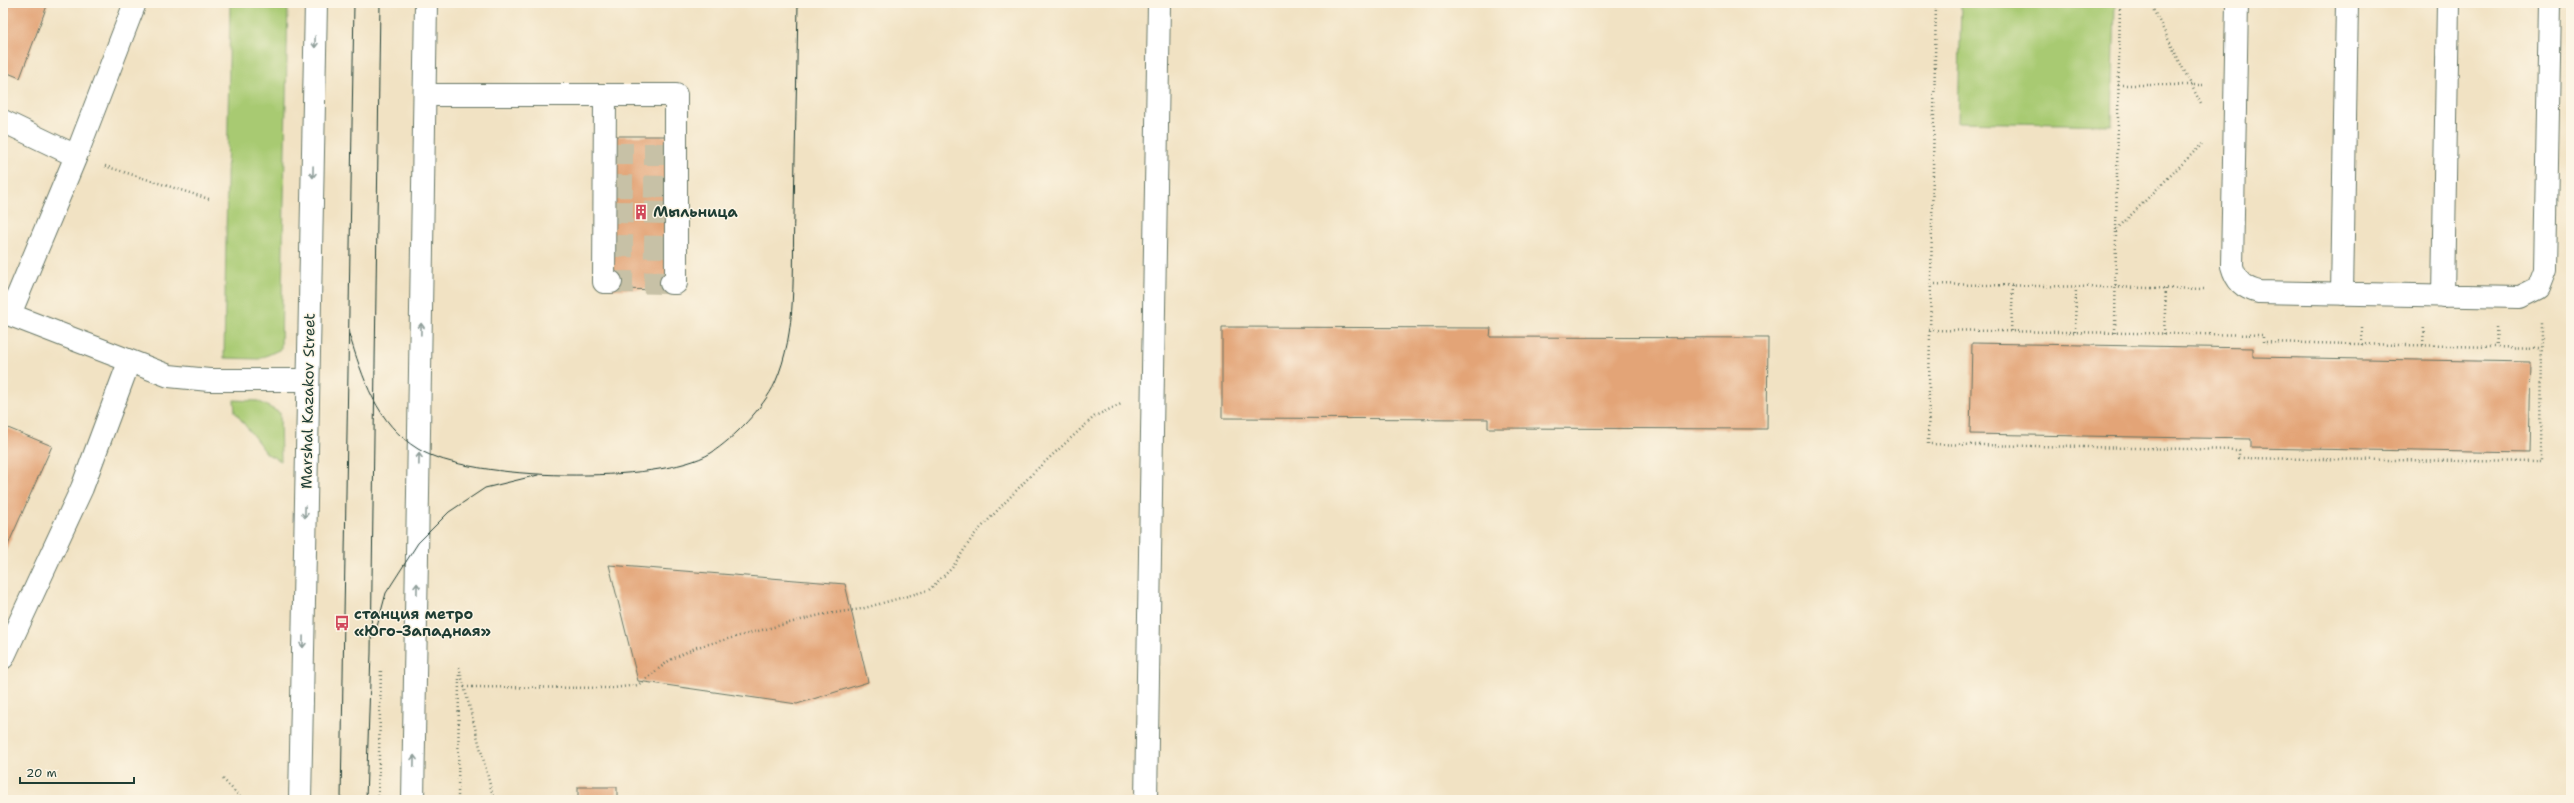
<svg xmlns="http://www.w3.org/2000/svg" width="2574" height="803" font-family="'Shantell Sans',sans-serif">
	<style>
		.green { fill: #a8ca72; stroke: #648453 }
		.building { fill: #e3a477 }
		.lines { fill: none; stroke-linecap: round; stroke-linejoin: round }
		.minor-tunnel { stroke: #c7c1a6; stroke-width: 22; stroke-dasharray: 22 11; stroke-linecap: butt }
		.minor-casing { stroke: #687766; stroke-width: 24 }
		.major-casing { stroke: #687766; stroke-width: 24 }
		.path { stroke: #687766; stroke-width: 2.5; stroke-dasharray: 1 3; stroke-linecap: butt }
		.minor { stroke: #fff; stroke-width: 22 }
		.major { stroke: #fff; stroke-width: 22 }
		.tram { stroke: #1f3d34; stroke-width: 1 }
		.oneway { stroke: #8f9e9a }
		.labels { text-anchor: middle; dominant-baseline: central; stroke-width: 3; stroke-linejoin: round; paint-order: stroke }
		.poi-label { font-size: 15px; font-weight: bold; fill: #1f3d34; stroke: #fcf5e5; text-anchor: start }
		.street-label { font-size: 15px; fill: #1f3d34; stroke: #fcf5e5 }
	</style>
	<rect width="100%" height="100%" fill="#fcf5e5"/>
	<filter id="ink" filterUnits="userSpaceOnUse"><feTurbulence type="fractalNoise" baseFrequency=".025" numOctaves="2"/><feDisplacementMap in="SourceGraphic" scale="8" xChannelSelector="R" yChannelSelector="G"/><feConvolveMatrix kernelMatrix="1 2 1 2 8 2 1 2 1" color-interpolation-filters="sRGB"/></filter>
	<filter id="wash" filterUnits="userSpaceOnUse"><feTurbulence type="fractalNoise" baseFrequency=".012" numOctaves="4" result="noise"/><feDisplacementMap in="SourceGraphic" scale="16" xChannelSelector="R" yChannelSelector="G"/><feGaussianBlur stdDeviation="0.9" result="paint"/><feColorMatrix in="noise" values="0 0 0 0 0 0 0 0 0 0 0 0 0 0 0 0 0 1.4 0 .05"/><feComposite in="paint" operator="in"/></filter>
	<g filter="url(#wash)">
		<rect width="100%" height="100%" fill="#f1e2c3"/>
		<!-- green -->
		<path class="green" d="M230,3H288L281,349L259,359L224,358Z
			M1961,3H2115L2112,125L1958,122Z
			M234,400L258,401L280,413L281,461L267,454L235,412Z"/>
		<g id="blocks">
			<!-- building -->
			<path class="building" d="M3,3H48L20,78L3,71Z
				M611,136H672L671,290L610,289Z
				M1222,327L1491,328L1490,337L1768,338L1767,429L1488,428V419L1222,418Z
				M1972,343L2253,348V357L2531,362L2529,453L2251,448V439L1970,434Z
				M3,426L52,446L3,556Z
				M609,565L845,584L868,682L797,704L638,681Z
				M578,787H617V800H578Z"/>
		</g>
	</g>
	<g filter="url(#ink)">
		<use href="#blocks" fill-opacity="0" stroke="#687766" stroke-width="1"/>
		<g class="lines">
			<!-- minor-tunnel -->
			<path class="minor-tunnel" d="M611,154H672
				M611,186L672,187
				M611,212L671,213
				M611,246L671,247
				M611,282L671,283"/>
			<!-- minor casing -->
			<g class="minor-casing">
				<path id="minor" d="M2237,3L2232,266C2236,281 2243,288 2259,292L2520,297L2538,288L2545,270L2550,3
					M425,95H676V283H671
					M605,96L604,282H611
					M3,121L76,156L10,314
					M76,156L135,3
					M2342,294L2347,3
					M2443,296L2448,3
					M3,312L169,376L209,380H308
					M3,658L82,488L129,362
					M1146,800L1159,3"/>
			</g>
			<!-- major casing -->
			<g class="major-casing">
				<path id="major" d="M300,800L316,3
					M413,800L426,3"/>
			</g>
			<!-- path -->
			<path class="path" d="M1936,3L1928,444L2239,450V458L2541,462L2542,321
				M2150,3L2202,106
				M2118,85H2204
				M105,166L209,199
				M2116,230L2120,3
				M1931,284L2206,289
				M2496,327L2497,347
				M1929,330L2263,335V342L2542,348
				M2011,331L2013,285
				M2075,332L2076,286
				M2115,333L2116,230L2202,144
				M2164,334L2166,288
				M2362,345V325
				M2423,345L2424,326
				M459,667L494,800
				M464,687L613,688L638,685L670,660L697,647L820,615L861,609L929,590L952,568L974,535L1034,472L1095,416L1121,404
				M223,779L243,800
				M378,800L381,668
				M458,800L459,672"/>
			<!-- minor -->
			<use href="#minor" class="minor"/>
			<!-- major -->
			<use href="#major" class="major"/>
			<!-- tram -->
			<path class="tram" d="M349,334C363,378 376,423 418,449C470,481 659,485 711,453C733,439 764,407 775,383C798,331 792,270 794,215C795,144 797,74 798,3
				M374,638L386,593L418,543L449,512L485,488L538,475
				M341,800L354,3
				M366,800L371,653L380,3"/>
		</g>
		<!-- one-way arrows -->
		<defs><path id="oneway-shaft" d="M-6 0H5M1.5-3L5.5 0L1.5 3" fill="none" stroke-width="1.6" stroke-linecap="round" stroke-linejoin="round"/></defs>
		<g class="oneway">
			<use href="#oneway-shaft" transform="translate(315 42) rotate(91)"/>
			<use href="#oneway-shaft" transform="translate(313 172) rotate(91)"/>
			<use href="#oneway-shaft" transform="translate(421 329) rotate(-89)"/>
			<use href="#oneway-shaft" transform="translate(419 459) rotate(-89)"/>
			<use href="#oneway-shaft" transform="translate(305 512) rotate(91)"/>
			<use href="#oneway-shaft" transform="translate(417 589) rotate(-89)"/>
			<use href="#oneway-shaft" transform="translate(303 642) rotate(91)"/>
			<use href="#oneway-shaft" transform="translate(414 761) rotate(-89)"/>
		</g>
	</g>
	<!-- icons -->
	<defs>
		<g id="building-bare" transform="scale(1.2)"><path d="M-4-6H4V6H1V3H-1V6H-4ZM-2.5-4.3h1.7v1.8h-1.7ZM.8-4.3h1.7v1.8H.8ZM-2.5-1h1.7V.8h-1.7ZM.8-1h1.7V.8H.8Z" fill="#d1495b" stroke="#fcf5e5" stroke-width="2.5" paint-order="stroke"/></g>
		<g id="bus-bare" transform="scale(1.2)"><path d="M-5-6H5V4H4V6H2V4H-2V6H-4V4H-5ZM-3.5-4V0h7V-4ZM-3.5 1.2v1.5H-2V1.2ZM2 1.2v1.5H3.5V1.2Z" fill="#d1495b" stroke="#fcf5e5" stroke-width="2.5" paint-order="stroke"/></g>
	</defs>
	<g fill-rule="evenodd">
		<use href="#building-bare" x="641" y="212"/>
		<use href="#bus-bare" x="342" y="623"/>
	</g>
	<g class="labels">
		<!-- poi labels -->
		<g class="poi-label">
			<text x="653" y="212">Мыльница</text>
			<text x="354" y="614">станция метро<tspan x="354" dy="17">«Юго-Западная»</tspan></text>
		</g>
		<!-- street labels -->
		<g class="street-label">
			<text transform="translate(308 401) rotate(-89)">Marshal Kazakov Street</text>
		</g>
	</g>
	<!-- margin -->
	<rect width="2574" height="803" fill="none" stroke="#fcf5e5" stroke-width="16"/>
	<!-- scale -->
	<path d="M20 777v6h114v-6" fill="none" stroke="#1f3d34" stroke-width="2"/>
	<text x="26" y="777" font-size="12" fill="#1f3d34" stroke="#fcf5e5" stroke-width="3" paint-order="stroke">20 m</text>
</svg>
